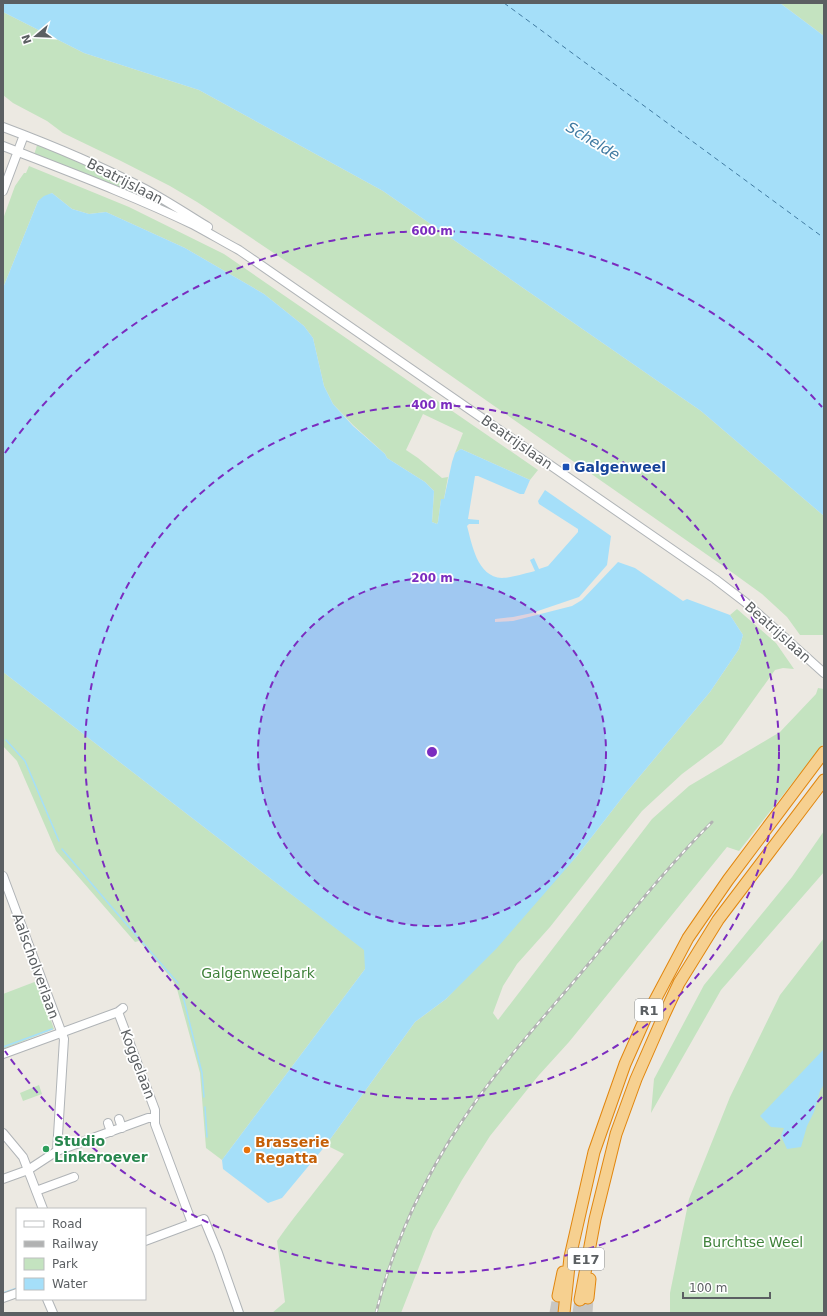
<svg xmlns="http://www.w3.org/2000/svg" width="827" height="1316" font-family="'DejaVu Sans',sans-serif">
	<style>
		.green { fill: #c4e3c0 }
		.water { fill: #a5dff9 }
		.lines { fill: none; stroke-linecap: round; stroke-linejoin: round }
		.stream { stroke: #a5dff9; stroke-width: 1.5 }
		.ferry { stroke: #417ba2; stroke-width: 1; stroke-dasharray: 5 4; stroke-linecap: butt }
		.highway-tunnel { stroke: #c8c6c2; stroke-width: 11; stroke-dasharray: 11 5.5; stroke-linecap: butt }
		.minor-casing { stroke: #b0b4b7; stroke-width: 10 }
		.highway-casing { stroke: #e1860e; stroke-width: 13 }
		.minor { stroke: #fff; stroke-width: 8 }
		.highway { stroke: #f6d090; stroke-width: 11 }
		.rail-casing { stroke: #b1b2b2; stroke-width: 3 }
		.rail { stroke: #fff; stroke-width: 1.5; stroke-dasharray: 4.5; stroke-linecap: butt }
		.ring { fill: none; stroke: #7b2cbf; stroke-width: 2; stroke-dasharray: 7 5 }
		.transit-dot { fill: #1a4fb4; stroke: #fff; stroke-width: 1.5 }
		.leisure-dot { fill: #2e9e5b; stroke: #fff; stroke-width: 1.5 }
		.food-dot { fill: #e8710a; stroke: #fff; stroke-width: 1.5 }
		.labels { text-anchor: middle; dominant-baseline: central; stroke-width: 3.5; stroke-linejoin: round; paint-order: stroke }
		.shield { fill: #fff; stroke: #8c8f91; stroke-width: 1 }
		.shield-label { font-size: 13px; font-weight: bold; fill: #5b5f62 }
		.street-label { font-size: 14px; fill: #5b5f62; stroke: #fff }
		.transit-label { font-size: 14px; font-weight: bold; fill: #164399; stroke: #fff; text-anchor: start }
		.park-label { font-size: 14px; fill: #3f823a; stroke: #fff }
		.leisure-label { font-size: 14px; font-weight: bold; fill: #27864d; stroke: #fff; text-anchor: start }
		.food-label { font-size: 14px; font-weight: bold; fill: #c56008; stroke: #fff; text-anchor: start }
		.water-label { font-size: 15px; font-style: italic; fill: #417ba2; stroke: #fff }
		.centre { fill: #7b2cbf; stroke: #fff; stroke-width: 2 }
		.ring-label { font-size: 12px; text-anchor: middle; font-weight: bold; fill: #7b2cbf; stroke: #fff; stroke-width: 3.5; stroke-linejoin: round; paint-order: stroke }
	</style>
	<rect width="100%" height="100%" fill="#ece9e2"/>
	<!-- green -->
	<path class="green" d="M780,3H824V36Z
		M3,12L84,53L199,90L383,191L701,411L824,516V635H800L787,617L762,594L726,568L311,278L226,221L197,202L170,186L121,161L63,133L47,121L13,103L3,95Z
		M38,142L139,189L194,220L34,155Z
		M29,166L129,207L224,254L538,470L530,480L461,449L455,453L463,433L423,414L406,450L418,458L442,478L448,477L444,499L441,500L438,522L437,524L432,522L434,491L425,482L387,458L385,454L353,425L333,404L324,386L313,338L304,326L264,294L185,248L106,212L89,214L72,209L52,193L38,201L3,288V219L15,186L24,173H26Z
		M737,609L776,643L794,669L783,668L775,670L722,744L682,774L642,811L550,927L517,964L503,986L493,1013L498,1020L652,819L689,786L780,732L816,694L818,688L824,689V743L739,851L727,847L569,1042L539,1075L490,1136L462,1180L433,1231L401,1313H272L285,1302L277,1241C298,1211 322,1183 344,1154L326,1145L415,1022L446,999L577,856L625,794L710,692L739,649L743,635L730,615Z
		M3,672L262,872L365,950V969L222,1160L206,1148L200,1073L177,989L172,979L139,941L135,942L56,851L17,761L3,746Z
		M824,831V872L721,990L651,1113L654,1079L704,985L792,877Z
		M824,938V1313H670V1293L689,1199L730,1097L780,995Z
		M37,981L54,1029L3,1049V994Z
		M39,1085L42,1094L23,1101L20,1093Z"/>
	<!-- water -->
	<path class="water" d="M3,3H780L824,36V516L701,411L383,191L199,90L84,53L3,12Z
		M52,193L72,209L89,214L106,212L185,248L264,294L304,326L313,338L324,386L333,404L353,426L385,454L387,458L425,482L434,491L432,522L437,524L438,522L441,499H444L452,462L455,453L461,449L530,480L524,494H520L478,476H475L468,519L479,520V524H469L467,526C472,544 477,577 502,578C510,578 527,573 535,571L530,560L534,558L539,569L548,566L578,532V529L539,504L538,501L545,490L611,536L607,565L579,597L532,613L513,617L495,619V622L513,621L572,606L582,600L618,562L635,568L683,601L687,599L730,615L743,635L739,649L710,692L625,794L577,856L497,948L446,999L415,1022L326,1145L282,1198L268,1203L223,1169L222,1160L365,969L364,950L262,872L3,672V288L38,201L44,196Z
		M823,1050L824,1051V1084L820,1091L814,1112L807,1126L801,1147L787,1149L781,1136L784,1128L771,1127L760,1116Z"/>
	<g class="lines">
		<!-- stream -->
		<path class="stream" d="M6,740L25,761L59,841
			M62,849L115,911L178,983
			M182,992L202,1073L204,1097
			M3,1047L52,1029
			M205,1107L207,1137
			M3,1293L17,1288"/>
		<!-- ferry -->
		<path class="ferry" d="M504,3L824,238"/>
		<!-- highway-tunnel -->
		<path class="highway-tunnel" d="M555,1313L558,1296
			M578,1313L580,1300
			M587,1313L588,1298"/>
		<!-- minor casing -->
		<g class="minor-casing">
			<path id="minor" d="M3,127C51,145 99,165 145,189C167,201 187,214 208,227
				M3,146C67,171 132,195 194,225C209,233 224,242 239,250L715,579L745,602L824,673
				M3,191L24,135
				M3,876L64,1039L57,1151
				M118,1012L155,1110V1124L192,1223
				M3,1054L118,1012L123,1008
				M119,1119L122,1128
				M108,1123L111,1132
				M3,1133L23,1157L43,1209
				M3,1179L28,1170L57,1151L148,1118H155
				M36,1191L74,1177
				M145,1241L204,1219L218,1253L239,1313
				M3,1298L17,1293
				M47,1299L53,1313"/>
		</g>
		<!-- highway casing -->
		<g class="highway-casing">
			<path id="highway" d="M558,1296L563,1272
				M588,1298L590,1279
				M580,1300L595,1219L616,1134L636,1079L664,1015L679,983L718,920L824,780
				M564,1313L570,1257L594,1152L625,1064L645,1019L688,938L728,880L824,752"/>
		</g>
		<!-- minor -->
		<use href="#minor" class="minor"/>
		<!-- highway -->
		<use href="#highway" class="highway"/>
		<!-- rail casing -->
		<g class="rail-casing">
			<path id="rail" d="M376,1313C395,1237 430,1165 476,1101C508,1056 546,1015 581,973C624,922 665,869 712,822"/>
		</g>
		<!-- rail -->
		<use href="#rail" class="rail"/>
	</g>
	<!-- distance rings -->
	<circle cx="432" cy="752" r="174" fill="#7b2cbf" fill-opacity=".12"/>
	<g class="ring">
		<circle cx="432" cy="752" r="174"/>
		<circle cx="432" cy="752" r="347"/>
		<path d="M822 1097A521 521 0 0 1 5 1051M5 453A521 521 0 0 1 822 407"/>
	</g>
	<!-- markers -->
	<rect class="transit-dot" x="562" y="463" width="8" height="8" rx="2"/>
	<circle class="leisure-dot" cx="46" cy="1149" r="4"/>
	<circle class="food-dot" cx="247" cy="1150" r="4"/>
	<g class="labels">
		<!-- shield labels -->
		<g class="shield">
			<rect x="635" y="999" width="28" height="22" rx="3"/>
			<rect x="568" y="1248" width="36" height="22" rx="3"/>
		</g>
		<g class="shield-label">
			<text x="649" y="1010">R1</text>
			<text x="586" y="1259">E17</text>
		</g>
		<!-- street labels -->
		<g class="street-label">
			<text transform="translate(125 181) rotate(27)">Beatrijslaan</text>
			<text transform="translate(517 442) rotate(35)">Beatrijslaan</text>
			<text transform="translate(778 632) rotate(42)">Beatrijslaan</text>
			<text transform="translate(36 966) rotate(70)">Aalscholverlaan</text>
			<text transform="translate(138 1064) rotate(69)">Koggelaan</text>
		</g>
		<!-- transit labels -->
		<g class="transit-label">
			<text x="574" y="467">Galgenweel</text>
		</g>
		<!-- park labels -->
		<g class="park-label">
			<text x="258" y="973">Galgenweelpark</text>
			<text x="753" y="1242">Burchtse Weel</text>
		</g>
		<!-- leisure labels -->
		<g class="leisure-label">
			<text x="54" y="1141">Studio<tspan x="54" dy="16">Linkeroever</tspan></text>
		</g>
		<!-- food labels -->
		<g class="food-label">
			<text x="255" y="1142">Brasserie<tspan x="255" dy="16">Regatta</tspan></text>
		</g>
		<!-- water labels -->
		<g class="water-label">
			<text transform="translate(593 141) rotate(31)">Schelde</text>
		</g>
	</g>
	<circle cx="432" cy="752" r="6" class="centre"/>
	<g class="ring-label">
		<text x="432" y="235">600 m</text>
		<text x="432" y="409">400 m</text>
		<text x="432" y="582">200 m</text>
	</g>
	<!-- border -->
	<rect width="827" height="1316" fill="none" stroke="#5b5f62" stroke-width="8"/>
	<!-- legend -->
	<rect x="16" y="1208" width="130" height="92" fill="#ffffff" stroke="#bdbfc0"/>
	<rect x="24" y="1221" width="20" height="6" fill="#ffffff" stroke="#bdbfc0"/>
	<text x="52" y="1228" font-size="12" fill="#5b5f62">Road</text>
	<rect x="24" y="1241" width="20" height="6" fill="#b1b2b2" stroke="#bdbfc0"/>
	<text x="52" y="1248" font-size="12" fill="#5b5f62">Railway</text>
	<rect x="24" y="1258" width="20" height="12" fill="#c4e3c0" stroke="#bdbfc0"/>
	<text x="52" y="1268" font-size="12" fill="#5b5f62">Park</text>
	<rect x="24" y="1278" width="20" height="12" fill="#a5dff9" stroke="#bdbfc0"/>
	<text x="52" y="1288" font-size="12" fill="#5b5f62">Water</text>
	<!-- north arrow -->
	<g transform="translate(36 36) rotate(251)" stroke="#ffffff" stroke-width="3" paint-order="stroke">
	<path d="M0-3L7 15L0 10L-7 15Z" fill="#5b5f62"/>
	<text y="-6" font-size="11" font-weight="bold" text-anchor="middle" fill="#5b5f62">N</text>
	</g>
	<!-- scale -->
	<path d="M683 1292v6h87v-6" fill="none" stroke="#5b5f62" stroke-width="2"/>
	<text x="689" y="1292" font-size="12" fill="#5b5f62" stroke="#ffffff" stroke-width="3" paint-order="stroke">100 m</text>
</svg>
